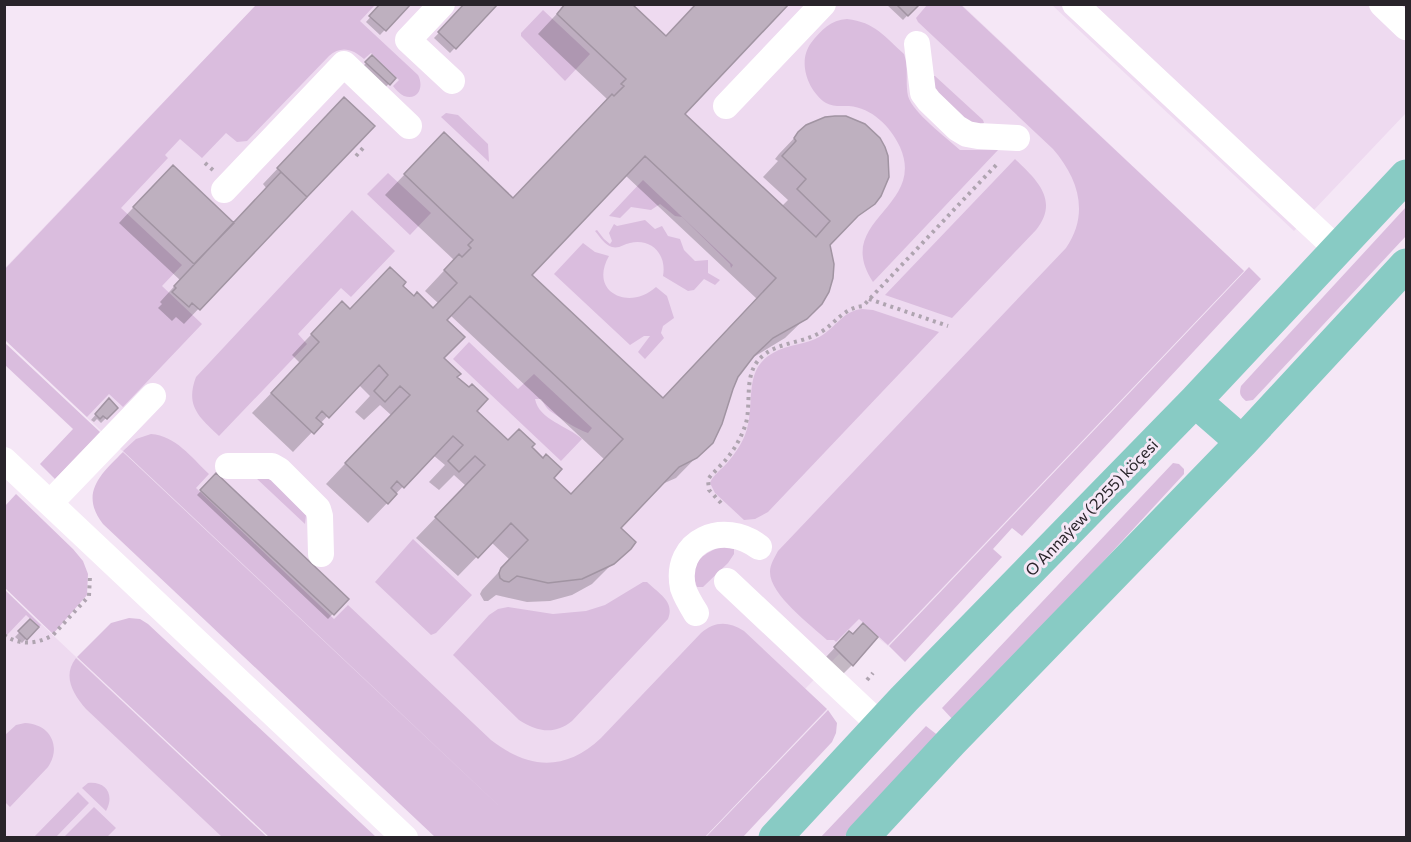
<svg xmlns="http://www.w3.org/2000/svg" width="1411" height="842" font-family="Commissioner,sans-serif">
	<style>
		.built { fill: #eedaf0 }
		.green { fill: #dabdde }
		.shadow { fill: #0003; fill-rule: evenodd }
		.building { fill: #beb0bf; stroke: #a194a2; stroke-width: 1.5; fill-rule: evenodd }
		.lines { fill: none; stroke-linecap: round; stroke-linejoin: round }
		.path { stroke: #afa4b0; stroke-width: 4; stroke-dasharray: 3 4.5; stroke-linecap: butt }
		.minor { stroke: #fff; stroke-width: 26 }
		.major { stroke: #88cbc4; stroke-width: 33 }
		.labels { text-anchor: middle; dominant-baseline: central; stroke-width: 6; stroke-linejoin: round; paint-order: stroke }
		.street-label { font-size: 16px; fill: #29242a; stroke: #f5e7f6 }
	</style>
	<rect width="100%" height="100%" fill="#f5e7f6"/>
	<!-- built -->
	<path class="built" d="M961,4L1244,271L888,646L878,638L853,666L839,654L805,689L827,710L705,837L532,838L5,340L4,269L256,5Z
		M1052,5H1406V113L1294,231Z
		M5,590L267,837H5Z"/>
	<!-- green -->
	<path class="green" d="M256,5H375L360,21L418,75C424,86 419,101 404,96C400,94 396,90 393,86L399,80L371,53L364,59C353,49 341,45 329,56L247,141L237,142L226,133L202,158L180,139L165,155L168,158L121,208L182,265L162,286L202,324L123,407L109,394L87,417L5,340V269Z
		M927,5H961L1244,271L888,645L859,619L836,642L834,640H827C811,625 770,595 770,572C770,564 775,557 778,551L1066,248C1090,213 1078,178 1053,149L918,22L916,18Z
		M543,10L590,54L565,81L521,36V33Z
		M847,19C875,22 885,37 904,54C909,67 905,82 908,96C913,113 946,137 960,150H998L873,282C832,220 927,208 900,147C890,126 872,108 849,106C841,106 833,107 826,103C808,91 797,62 811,43C821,30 831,20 847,19Z
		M933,76H935L983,120L984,123L981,125L969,123L935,90Z
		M446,113L458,115L488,144L489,162L441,117Z
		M1015,159C1036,179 1060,200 1036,230L952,318L885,295Z
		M388,173L431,213L410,235L367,194Z
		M643,180L733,265L731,268L730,264L682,217L675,216L660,204L651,210L631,207L620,218L609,216Z
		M1406,207V236L1253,400L1246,401C1240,396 1239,394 1241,386Z
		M352,210L395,251L351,297L341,288L298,334L307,344L219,436C199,417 185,406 196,377Z
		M645,220L655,229L662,226L668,236L680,239L684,250L695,261L708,260V273L720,280L715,285L704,279L694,290L688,291L663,276C667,255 652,238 630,243C624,244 619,249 612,247C605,245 600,237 595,231L597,230L604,239L610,244L612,241L609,233L614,224L617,226Z
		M583,243L595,252L609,256C588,293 630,311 656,287L667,296L674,318L663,326L661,333L664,338L645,359L638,352L650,336H644L630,345L554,274Z
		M1249,267L1261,279L1022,536L1012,528L993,549L1002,557L905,662L889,646Z
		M862,309L873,310L939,332L768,512L755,519L744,520L715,493L710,483C713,475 722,469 727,463C734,455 741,445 745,435C757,405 741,371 773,353C788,344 806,345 821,336C836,327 843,311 862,309Z
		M4,342L100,432L55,479L40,464L73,429L5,365Z
		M469,342L518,389L534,374L592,428L588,433C574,428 562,419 550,411C546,408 544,403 541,399H535C539,420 568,426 582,439L561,461L453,359Z
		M151,434C176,436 191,457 209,474L196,488L334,619L348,605L491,740C528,769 565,772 601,738L701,633C715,621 728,621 744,631L827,709L705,837H435L103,524C79,493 101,474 123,452L531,836L123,451L136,439Z
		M1173,463L1179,464L1184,469V474L955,722L942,708Z
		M269,477L306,515L305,524L256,478Z
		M16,494L73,549L83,561L88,574L87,595L53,634L5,588V506Z
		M413,539L472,595L436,633L431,635L375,582Z
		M724,546L734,549V554L728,563L703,587H697C687,564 704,552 724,546Z
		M643,582H647C659,594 675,601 668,619L572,721C555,735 537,732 519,720L453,655L489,615L498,609L508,607L553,614L586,611L605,605Z
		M5,590L41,625L39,627L26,615L7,635L5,632Z
		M129,618L140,619L148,624L376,837H269L77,657L111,623Z
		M76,658L267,837H222L86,709C73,694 62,676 76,658Z
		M828,710L837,723L836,733L832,742L743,837H706Z
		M25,723C50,724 62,746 48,767L10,807L5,802V735L16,725Z
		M926,726L940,737L844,837L820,838Z
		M88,783C106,781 115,795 106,811L82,788Z
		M78,792L89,803L56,837H34Z
		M94,807L116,828L107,837H64Z"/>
	<!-- shadow -->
	<path class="shadow" d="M382,4H409L380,35L366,22Z
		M466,4H496L450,53L434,38Z
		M566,4L781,207L788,200L763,177L778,161L775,159L779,154L799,133L880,195L828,245L821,303L785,338L752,358L737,376L711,442L676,478L660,485L619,528L634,542L592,584L572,595L550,601L527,602L496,595L488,601H484L480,594L482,590L510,560L491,542L458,576L416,538L466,486L454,475L439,490L429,482L445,465L433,455L368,523L326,484L391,415L380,405L364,420L355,412L370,396L358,384L293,452L252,413L300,363L292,355L322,323L401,286L414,298L433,309L438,303L425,291L454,260L385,195L424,154L513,199L607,99L538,34ZM625,175L757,299L662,399L530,275ZM450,315L605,460L571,496L552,478L508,442L475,411L442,359L445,321Z
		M886,4H918L903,20Z
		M372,57L394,78L384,89L361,68Z
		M329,114L373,126L184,324L176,317L172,321L158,308L162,304L160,302L180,280L119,223L157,182L234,224L267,189L263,184Z
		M104,405L116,408L101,423L97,419L94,422L91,420Z
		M216,475L347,599L328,619L197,495Z
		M30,621L37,627L22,643L15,637Z
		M849,633L852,636V665L842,675L825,658Z"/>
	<!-- building -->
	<path class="building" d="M380,4H411L386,31L369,16Z
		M464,4H498L456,49L438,32Z
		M565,4H632L666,36L696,4H789L685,114L816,237L830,221L797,189L806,179L782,156L796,141L794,138L798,132L806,125L825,117L835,116H846L865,124L880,138L885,147L888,156L889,177L881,196L875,204L858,216L830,245L834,264L833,278L829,292L822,304L807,319L773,338L754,356L738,377L733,389L722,424L713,443L697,458L679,467L621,528L636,542L631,549L614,564L582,579L548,583L517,576L509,582L504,581L500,578L499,573L501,568L528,540L511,523L478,558L435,517L485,465L475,456L459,472L448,461L463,445L453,436L404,488L397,481L391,488L397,494L388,504L345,463L410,395L400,386L385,402L374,391L388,375L379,365L329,418L322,411L316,418L323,424L314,434L271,393L319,342L311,334L342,301L350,309L390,267L406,282L403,286L414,296L417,292L433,308L457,283L444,270L459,254L462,257L471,248L468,245L473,240L404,174L444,132L513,198L612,94L614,96L624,86L621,84L626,79L557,14ZM645,156L776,278L663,398L532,275ZM470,296L623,439L571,494L554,478L562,469L546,454L543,458L532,447L535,444L519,429L508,440L477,411L488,399L472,384L469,387L457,377L461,374L444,358L465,337L447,320Z
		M896,4H920L908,16Z
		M372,55L396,78L390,85L365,62Z
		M344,97L375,126L307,197L277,168Z
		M173,165L234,223L194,264L133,207Z
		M281,172L307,197L200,310L192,303L189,307L172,292L176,288L174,286Z
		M109,398L118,408L107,419L103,416L100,419L95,414Z
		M216,473L349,599L334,615L200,490Z
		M30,619L39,627L27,640L18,631Z
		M863,623L878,637L853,666L834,647L849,631L853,634Z"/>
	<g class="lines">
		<!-- path -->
		<path class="path" d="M356,156L363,148
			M205,163L213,170
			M869,299L948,326
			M721,503L709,490L708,480C711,474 716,471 720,466C732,454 741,439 746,423C752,399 742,371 765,354C781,342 803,343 821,332C836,323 843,308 863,306L999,162
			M4,635C20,646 37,644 53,635L89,596L90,576
			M867,680L873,673"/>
		<!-- minor -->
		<path class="minor" d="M442,4L408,40L452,81
			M1075,4L1338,250
			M1382,4L1406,27
			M917,44L923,93L929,101L957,128L967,134L978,136L1017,138
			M726,106L823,4
			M224,190L344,64L409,126
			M4,460L405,838
			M228,466H272L279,470L318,509L320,516L321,554
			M50,503L153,396
			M727,581L880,725
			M696,613C691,605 686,597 683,588C673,540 724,520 759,547"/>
		<!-- major -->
		<path class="major" d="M1195,401L1242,442
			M775,838L904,699L1195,401L1406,176
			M862,838L952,741L1242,442L1406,265"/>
	</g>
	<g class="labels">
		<!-- street labels -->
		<g class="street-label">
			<text transform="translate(1091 507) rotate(-46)">O Annaýew (2255) köçesi</text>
		</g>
	</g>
	<!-- border -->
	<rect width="1411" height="842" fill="none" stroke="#29242a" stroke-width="12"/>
</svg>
